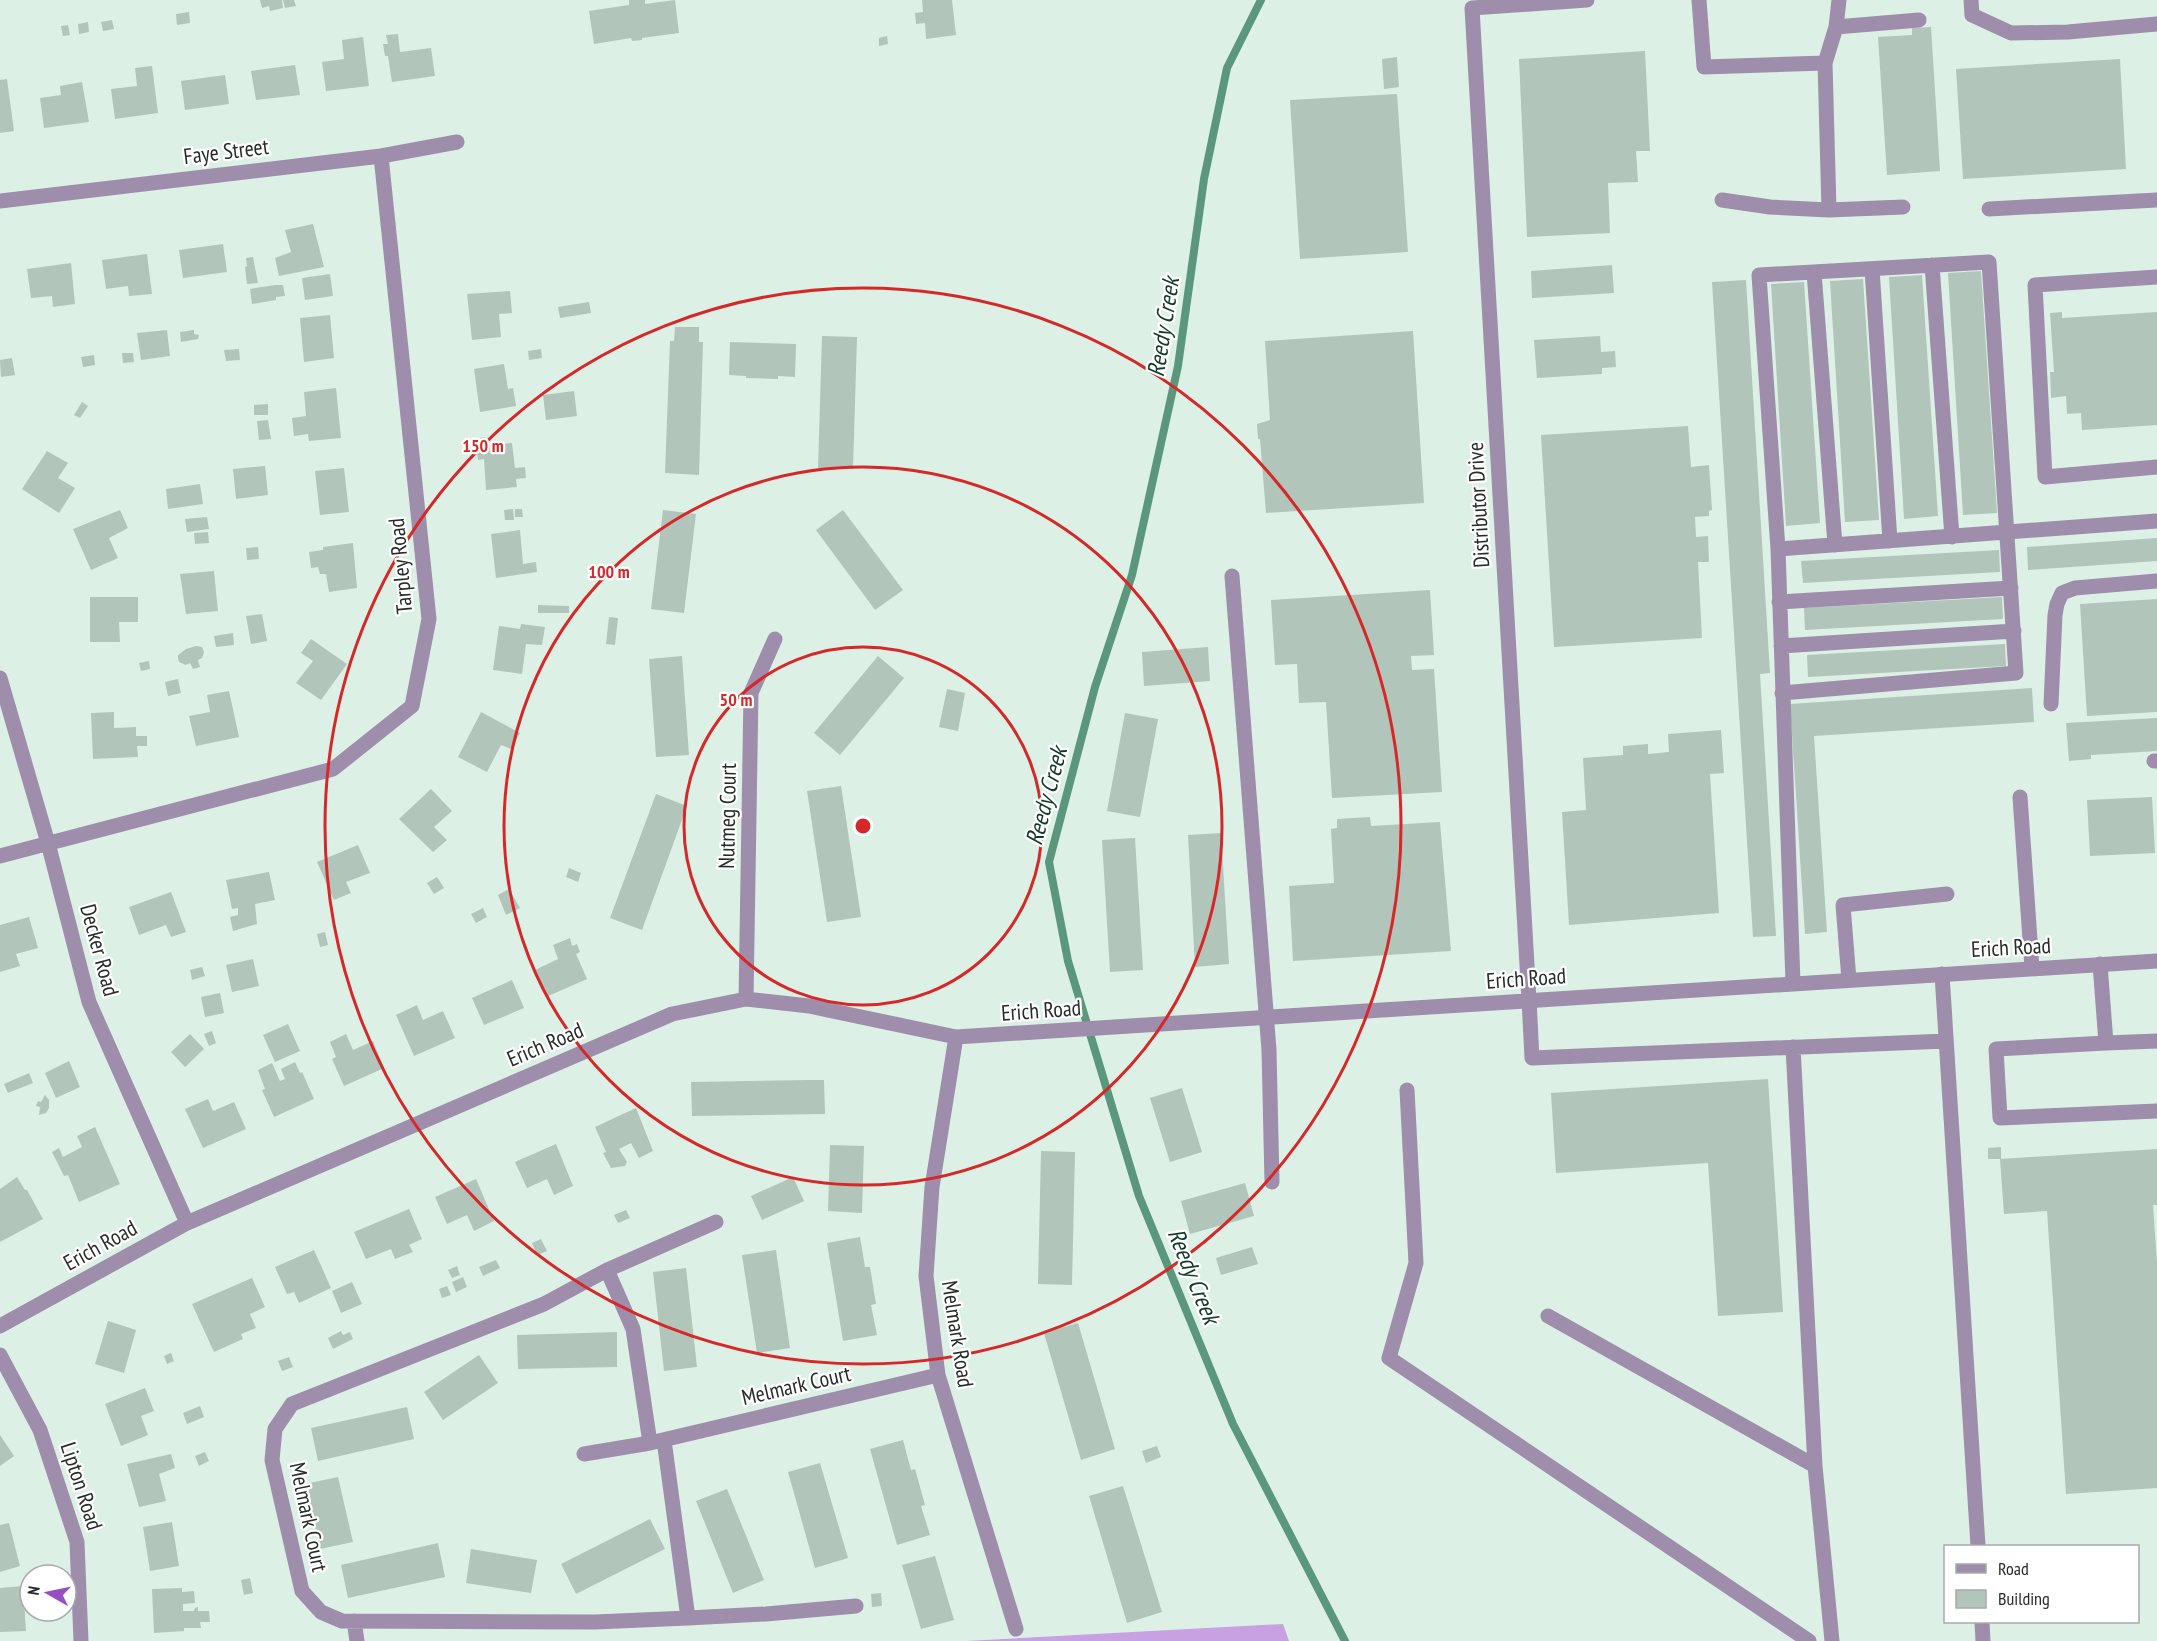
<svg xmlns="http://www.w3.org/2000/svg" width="2157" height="1641" font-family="'PT Sans Narrow',sans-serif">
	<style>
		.forest { fill: #c7a1e2 }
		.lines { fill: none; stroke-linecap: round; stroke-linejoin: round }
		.stream { stroke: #5a977c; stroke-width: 8 }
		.building { fill: #b2c5bb }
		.service { stroke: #9e8eab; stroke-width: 15 }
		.minor { stroke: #9e8eab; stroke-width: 15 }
		.ring { fill: none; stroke: #d62828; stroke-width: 3 }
		.labels { text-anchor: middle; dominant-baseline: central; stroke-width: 4.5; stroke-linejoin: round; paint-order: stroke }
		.street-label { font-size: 22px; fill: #262d29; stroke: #fff }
		.water-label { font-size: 24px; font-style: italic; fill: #143a2a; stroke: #fff }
		.centre { fill: #d62828; stroke: #fff; stroke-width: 3 }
		.ring-label { font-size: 18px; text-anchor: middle; font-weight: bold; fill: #d62828; stroke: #fff; stroke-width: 4.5; stroke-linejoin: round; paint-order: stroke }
	</style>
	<rect width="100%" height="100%" fill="#dcf0e6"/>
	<!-- forest -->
	<path class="forest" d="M1283,1624L1289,1641H966Z"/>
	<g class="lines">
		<!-- stream -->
		<path class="stream" d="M1261,0L1227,68L1204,179L1178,366L1132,575L1095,687L1049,862L1068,961L1139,1196L1233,1424L1345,1641"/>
	</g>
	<!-- building -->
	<path class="building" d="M260,0H282L283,8L270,11L269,6L262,8Z
		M283,0H294L296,6L285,8Z
		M629,0H645V4L675,0L679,33L642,38V40L632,41L631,38L594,44L589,11L629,5Z
		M922,0H952L956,35L926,39L925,23L916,24L915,13L923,12Z
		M189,12L190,23L177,25L176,14Z
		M112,20L114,29L103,31L101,22Z
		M88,22L89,32L79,34L78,24Z
		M68,25L70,35L63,36L61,26Z
		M1931,27L1940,171L1887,175L1878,37L1912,35V28Z
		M398,34L400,52L431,48L435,76L392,82L388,56H385L383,44H388L386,35Z
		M887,36L888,44L879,46V38Z
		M363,37L369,86L326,91L322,62L344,59L342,40Z
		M1645,51L1650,151H1636L1638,182L1608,183L1610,233L1527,237L1519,59Z
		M1397,57L1399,87L1384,89L1382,59Z
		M2120,59L2126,169L1963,179L1956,69Z
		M295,65L300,95L256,100L251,71Z
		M152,66L158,113L115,119L111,89L137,86L135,68Z
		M225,75L229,104L185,110L181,81Z
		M7,79L14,131L0,133V80Z
		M82,82L89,122L44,128L40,98L61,95L60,86Z
		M1397,94L1408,252L1300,259L1290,100Z
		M313,224L324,267L279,276L275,258L291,252L285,230Z
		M223,244L227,272L183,278L179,250Z
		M147,254L152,294L129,296L128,286L106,289L102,260Z
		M253,257L258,283L247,284L245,267L247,266L246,258Z
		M71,263L75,304L53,307L52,296L31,298L27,269Z
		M1612,265L1614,293L1532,298L1531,271Z
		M1981,271L1997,513L1963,515L1948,273Z
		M330,274L333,296L305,300L302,278Z
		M1922,275L1938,516L1904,519L1889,277Z
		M1863,279L1879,520L1845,522L1830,281Z
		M1746,280L1770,673L1760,674L1776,936L1753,937L1712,282Z
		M1804,282L1820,523L1786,526L1771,284Z
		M275,285H283L285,296L276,297V300L252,304L250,289Z
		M510,291L512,313L499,314L501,337L472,340L467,294Z
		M589,302L591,313L560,318L558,307Z
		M2062,312V318L2157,312V425L2082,430L2081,413L2067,414L2066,396L2051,398L2050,372H2054L2050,313Z
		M330,315L334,358L304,362L300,318Z
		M675,327H699V342H703L699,475L665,473L670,341H674Z
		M167,330L170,356L141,360L137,333Z
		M194,330V334L199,335L198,339L181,342L180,332Z
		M1413,331L1424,503L1266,513L1260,439H1258L1257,424L1270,420L1265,341Z
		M822,336L857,337L853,469L818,468Z
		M1600,336L1601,352L1615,351L1616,367L1602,368V374L1537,378L1534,340Z
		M730,342L796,344L795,377L778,376V379L746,378V376L729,375Z
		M239,349L240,360L226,361L224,350Z
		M541,349L542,358L529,360L528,351Z
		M122,353H133L134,362L123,363Z
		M94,355L95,365L83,367L81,357Z
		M12,358L15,375L1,377L0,360Z
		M504,364L508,389L513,388L516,406L480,412L474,369Z
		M336,388L341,438L309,441L308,434L294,436L292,418L306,416L304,392Z
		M574,391L577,416L546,420L543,395Z
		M82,402L88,406L80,418L74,415Z
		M268,404V415H254V405Z
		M268,420L271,439L259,440L257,421Z
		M1688,426L1691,467L1709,465L1712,510L1709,511V516L1695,517L1696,537L1708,536L1709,562H1698L1702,638L1554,647L1541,435Z
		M485,437L486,445L512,443L515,468L525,467L526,478L516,479L517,487L486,490L484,459L478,460L475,439Z
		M47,451L68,463L58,478L75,488L59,513L22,489Z
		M265,466L268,495L236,499L233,469Z
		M344,468L349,512L320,515L315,471Z
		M200,484L203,504L168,509L166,489Z
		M513,509L514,520H505L504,510Z
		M515,509H522L523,517H515Z
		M120,510L128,528L109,538L118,558L91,570L73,529Z
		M663,510L696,514L684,613L651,609Z
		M843,510L903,590L875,610L816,530Z
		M207,517L209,529L187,532L185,519Z
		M520,530L523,564L536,562L537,572L496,578L491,534Z
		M208,532L209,543L195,544L194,533Z
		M2157,538V561L2028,570L2027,547Z
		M353,543L357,588L329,592L326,574H320L318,567L311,568L309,552L323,550V547Z
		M258,547L259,559L247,560L246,548Z
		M1999,550L2000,572L1803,583L1801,561Z
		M214,571L218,611L186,614L180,574Z
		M1430,590L1434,655L1411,656L1412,670L1434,669L1442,792L1332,798L1326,702L1299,703L1297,664L1275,665L1271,600Z
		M90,597H138V622H119L120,642H90Z
		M2002,597L2003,619L1805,630L1804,608Z
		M2157,599V712L2087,716L2080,604Z
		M538,605L569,606V613H538Z
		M262,614L267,641L251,644L246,616Z
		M609,617L618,618L615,645L606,644Z
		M521,624L545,627L542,645L526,644L522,674L493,670L499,626L520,629Z
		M233,633L234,645L216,647L214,636Z
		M311,639L347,664L321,700L296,683L313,661L301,653Z
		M2005,644L2006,666L1808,677L1807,655Z
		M196,646L202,647L204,652L202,658L198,660L200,667L193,669L190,663L186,665L179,662L178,658V655L186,649Z
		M1208,647L1210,681L1144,686L1142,652Z
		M682,656L689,755L656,757L649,659Z
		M878,656L904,678L840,755L814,733Z
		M149,661L150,669L141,671L139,663Z
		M178,679L181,693L168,696L165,682Z
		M2032,688L2034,722L1814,736L1827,932L1805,934L1790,704Z
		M947,689L965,693L958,731L939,727Z
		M229,691L239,737L196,746L189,716L210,712L207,695Z
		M114,712V728L136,727V736H147V746H137L138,757L93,759L91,713Z
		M481,712L520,733L511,749L501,745L487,772L458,757Z
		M1125,713L1158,719L1140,817L1107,811Z
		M2157,718V751L2091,755V759L2069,761L2066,723Z
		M1721,730L1724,773L1710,774L1719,913L1569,925L1562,812L1586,810L1583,758L1623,755V746L1648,744V754L1669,752L1668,734Z
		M841,786L861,917L827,922L807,791Z
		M431,789L452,811L434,827L447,840L433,852L399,819Z
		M656,794L687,806L642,930L610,918Z
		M2152,797L2155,853L2090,856L2087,800Z
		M1370,817L1371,826L1440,822L1451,951L1293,961L1289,886L1334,883L1331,829L1337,828V819Z
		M1221,833L1229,964L1195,967L1188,835Z
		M1135,838L1143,970L1110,972L1102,840Z
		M358,845L370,873L346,882L351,893L334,900L317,862Z
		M569,868L581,873L578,882L566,877Z
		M269,872L275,900L255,904L257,924L233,931L230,917L238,915V908L232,909L226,880Z
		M437,877L444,888L434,894L427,883Z
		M509,889L520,908L506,915L498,895Z
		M171,892L186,932L171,937L166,925L139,935L129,907Z
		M483,908L487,917L476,923L471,914Z
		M29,917L38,948L16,954L20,966L0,972V925Z
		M325,932L328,945L320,947L317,934Z
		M570,938L572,946L577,944L580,952L576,954L587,979L546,997L535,970L558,959L553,945Z
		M253,959L259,986L232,992L226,965Z
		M202,967L205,976L192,980L190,970Z
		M512,980L524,1008L484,1025L472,998Z
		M220,993L224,1013L205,1017L201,997Z
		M417,1005L423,1020L443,1011L455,1038L414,1056L396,1015Z
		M288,1024L300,1051L275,1062L263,1035Z
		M212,1031L216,1043L209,1046L204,1034Z
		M190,1034L204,1049L185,1067L171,1052Z
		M346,1034L353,1050L373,1041L384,1068L344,1086L332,1059L336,1057L330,1042Z
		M69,1061L80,1087L56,1098L45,1073Z
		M295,1062L300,1073L302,1072L314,1099L274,1117L262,1090L265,1089L258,1070L272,1063L280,1081L285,1079L281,1069Z
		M29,1073L33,1083L8,1093L4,1084Z
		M1768,1079L1783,1312L1718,1316L1708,1163L1556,1173L1551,1093Z
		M811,1080H824L825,1114L692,1116L691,1082Z
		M1182,1088L1202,1152L1170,1162L1150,1098Z
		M45,1095L49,1100V1108L46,1113L39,1115L40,1107L36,1106L38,1101L41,1102Z
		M208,1099L213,1111L234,1102L246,1129L203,1148L185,1109Z
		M636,1108L653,1151L639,1158L631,1143L619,1149L627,1162L625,1166L611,1168L603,1153L606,1152L595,1127Z
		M95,1127L120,1184L79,1202L68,1175L64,1176L52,1152L59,1148L63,1157L82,1147L77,1136Z
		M556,1144L573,1186L554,1195L547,1179L527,1188L515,1162Z
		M830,1145L864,1146L862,1213L828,1211Z
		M2001,1147V1159H1988V1148Z
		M2157,1149V1205H2153L2157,1263V1488L2066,1494L2047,1211L2004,1214L2000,1159Z
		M1041,1151L1075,1152L1072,1285L1038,1284Z
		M17,1177L25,1190H27L43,1219L0,1242V1189Z
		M793,1177L804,1201L762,1220L751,1196Z
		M476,1179L494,1221L474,1231L467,1215L447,1224L435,1197Z
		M1245,1183L1254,1216L1190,1234L1181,1201Z
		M409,1209L422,1239L409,1245L413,1252L395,1259L391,1249L366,1259L354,1232Z
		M626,1210L630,1218L618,1223L614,1215Z
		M860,1237L865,1267H870L876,1304L871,1305L877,1335L843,1341L827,1243Z
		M541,1239L547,1251L537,1255L532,1243Z
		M1252,1247L1258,1264L1221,1275L1216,1258Z
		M314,1250L331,1288L299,1303L294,1292L287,1294L275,1267Z
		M776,1250L790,1348L757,1353L742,1255Z
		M496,1260L500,1268L483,1276L479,1267Z
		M457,1266L460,1275L452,1278L448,1270Z
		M686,1268L697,1367L664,1371L653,1272Z
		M463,1277L467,1287L456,1292L452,1282Z
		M252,1278L265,1307L250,1314L256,1328L241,1334L243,1339L214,1352L192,1304Z
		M352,1282L362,1304L341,1313L332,1291Z
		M447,1286L451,1295L442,1298L439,1289Z
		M108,1321L136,1330L124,1373L95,1364Z
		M1078,1323L1115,1449L1081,1460L1044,1333Z
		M341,1331L343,1335L350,1332L353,1339L333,1349L328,1338Z
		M617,1332V1367L518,1369L517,1335Z
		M171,1353L174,1361L167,1364L164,1356Z
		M479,1355L498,1383L443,1420L424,1392Z
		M289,1357L293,1367L282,1371L278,1361Z
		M145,1388L154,1411L141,1416L148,1435L121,1446L105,1404Z
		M200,1406L204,1417L187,1424L183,1413Z
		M407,1407L414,1439L318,1461L311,1428Z
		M0,1435L14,1456L0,1466Z
		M903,1440L911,1470L915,1469L925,1505L921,1506L930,1535L897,1545L870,1449Z
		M1157,1446L1161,1457L1146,1463L1142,1451Z
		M205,1452L209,1461L199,1466L195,1456Z
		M171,1454L175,1468L159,1474L166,1501L139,1507L127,1464Z
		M820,1463L848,1558L815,1568L788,1472Z
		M338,1477L353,1542L320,1549L305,1484Z
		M1123,1486L1162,1612L1127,1623L1089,1496Z
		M727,1489L764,1580L733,1593L696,1501Z
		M650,1519L665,1549L576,1594L561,1564Z
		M172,1522L179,1566L150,1571L143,1527Z
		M9,1523L20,1566L0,1572V1525Z
		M438,1543L445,1577L348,1598L341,1565Z
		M471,1549L537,1560L531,1593L466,1583Z
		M935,1556L954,1620L921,1629L902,1565Z
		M250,1578L253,1593L244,1595L241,1580Z
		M23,1586L26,1631L0,1632V1588Z
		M182,1588V1592L194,1591L195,1603L183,1604V1611H194L195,1608L198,1607V1611H209L210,1622H200L201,1628H184V1631L154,1633L152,1589Z
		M881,1593L882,1606L872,1607L871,1594Z"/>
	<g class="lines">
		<!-- service -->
		<path class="service" d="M1699,0L1704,67L1825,63L1836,27L1839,0
			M1971,0L1972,15L2011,33L2068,32L2157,24
			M1836,27L1919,20
			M1722,200L1770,207L1829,210L1825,63
			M1989,209L2157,200
			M1829,210L1903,207
			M1932,265L1952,537
			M1872,269L1890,541
			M1814,272L1835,545
			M2157,277L2035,285L2045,477L2157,467
			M1778,549L1759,275L1989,262L2016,673L1782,693
			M1232,576L1269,1050L1272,1182
			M1779,602L2011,588
			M1781,646L2014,631
			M2051,704L2055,615L2057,604L2062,593L2075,588L2157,581
			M2154,761H2157
			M2020,797L2032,968
			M2100,964L2106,1043L1996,1049L2000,1118L2157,1111
			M1942,974L1978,1546
			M1849,980L1843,905L1947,894
			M1793,983L1778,549L2157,521
			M1529,1000L1532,1058L1946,1041
			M2106,1043L2157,1041
			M1793,1047L1815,1466
			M1407,1090L1416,1263L1389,1358L1809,1641
			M1548,1316L1815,1466L1832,1641
			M1982,1622L1983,1641"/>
		<!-- minor -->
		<path class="minor" d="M0,201L381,156L457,142
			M0,678L48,843L89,1002L187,1223
			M0,856L333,769L412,706L429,619L381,156
			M746,999L751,693L775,639
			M1529,1000L1472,8L1587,0
			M956,1037L932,1187L926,1276L938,1375L1016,1629
			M607,1270L716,1222
			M0,1326L187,1223L672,1014L746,999L809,1006L956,1037L2157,961
			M0,1355L40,1430L77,1542L81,1641
			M650,1443L633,1329L607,1270L544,1304L292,1404L275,1429L272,1460L302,1591L321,1612L342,1621L595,1622L688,1618L664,1440
			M584,1454L650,1443L938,1375
			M688,1618L766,1614L856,1606
			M354,1621L357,1641"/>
	</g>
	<!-- distance rings -->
	<g class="ring">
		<circle cx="863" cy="826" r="179"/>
		<circle cx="863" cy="826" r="359"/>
		<circle cx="863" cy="826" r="538"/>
	</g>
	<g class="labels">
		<!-- street labels -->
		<g class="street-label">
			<text transform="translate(226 151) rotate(-7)">Faye Street</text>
			<text transform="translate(1478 505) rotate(-93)">Distributor Drive</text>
			<text transform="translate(400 566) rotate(-95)">Tarpley Road</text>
			<text transform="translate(727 816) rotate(-89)">Nutmeg Court</text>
			<text transform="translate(2011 947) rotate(-3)">Erich Road</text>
			<text transform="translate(100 950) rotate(75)">Decker Road</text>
			<text transform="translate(1526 978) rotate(-4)">Erich Road</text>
			<text transform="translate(1041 1010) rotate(-4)">Erich Road</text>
			<text transform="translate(545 1044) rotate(-23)">Erich Road</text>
			<text transform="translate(100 1245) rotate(-29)">Erich Road</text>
			<text transform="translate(958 1334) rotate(81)">Melmark Road</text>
			<text transform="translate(796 1385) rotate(-13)">Melmark Court</text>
			<text transform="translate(82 1486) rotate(72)">Lipton Road</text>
			<text transform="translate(309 1517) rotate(78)">Melmark Court</text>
		</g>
		<!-- water labels -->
		<g class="water-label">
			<text transform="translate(1163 327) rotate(-81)">Reedy Creek</text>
			<text transform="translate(1046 796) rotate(-75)">Reedy Creek</text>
			<text transform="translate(1194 1276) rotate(68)">Reedy Creek</text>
		</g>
	</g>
	<circle cx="863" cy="826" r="9" class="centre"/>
	<g class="ring-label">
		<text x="483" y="452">150 m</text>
		<text x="609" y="578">100 m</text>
		<text x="736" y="706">50 m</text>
	</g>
	<!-- legend -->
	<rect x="1944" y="1545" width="195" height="78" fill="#ffffff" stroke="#a8aba9" stroke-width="1.5"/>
	<rect x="1956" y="1564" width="30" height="9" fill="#9e8eab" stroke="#a8aba9" stroke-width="1.5"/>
	<text x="1998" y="1575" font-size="18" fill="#262d29">Road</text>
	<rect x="1956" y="1590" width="30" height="18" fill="#b2c5bb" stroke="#a8aba9" stroke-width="1.5"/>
	<text x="1998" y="1605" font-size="18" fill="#262d29">Building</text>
	<!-- north arrow -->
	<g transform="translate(48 1593) rotate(279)"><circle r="28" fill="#ffffff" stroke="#a8aba9" stroke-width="1.5"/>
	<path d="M0-4.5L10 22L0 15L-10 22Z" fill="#964ec2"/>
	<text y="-9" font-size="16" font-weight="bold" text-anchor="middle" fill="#262d29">N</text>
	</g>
</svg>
